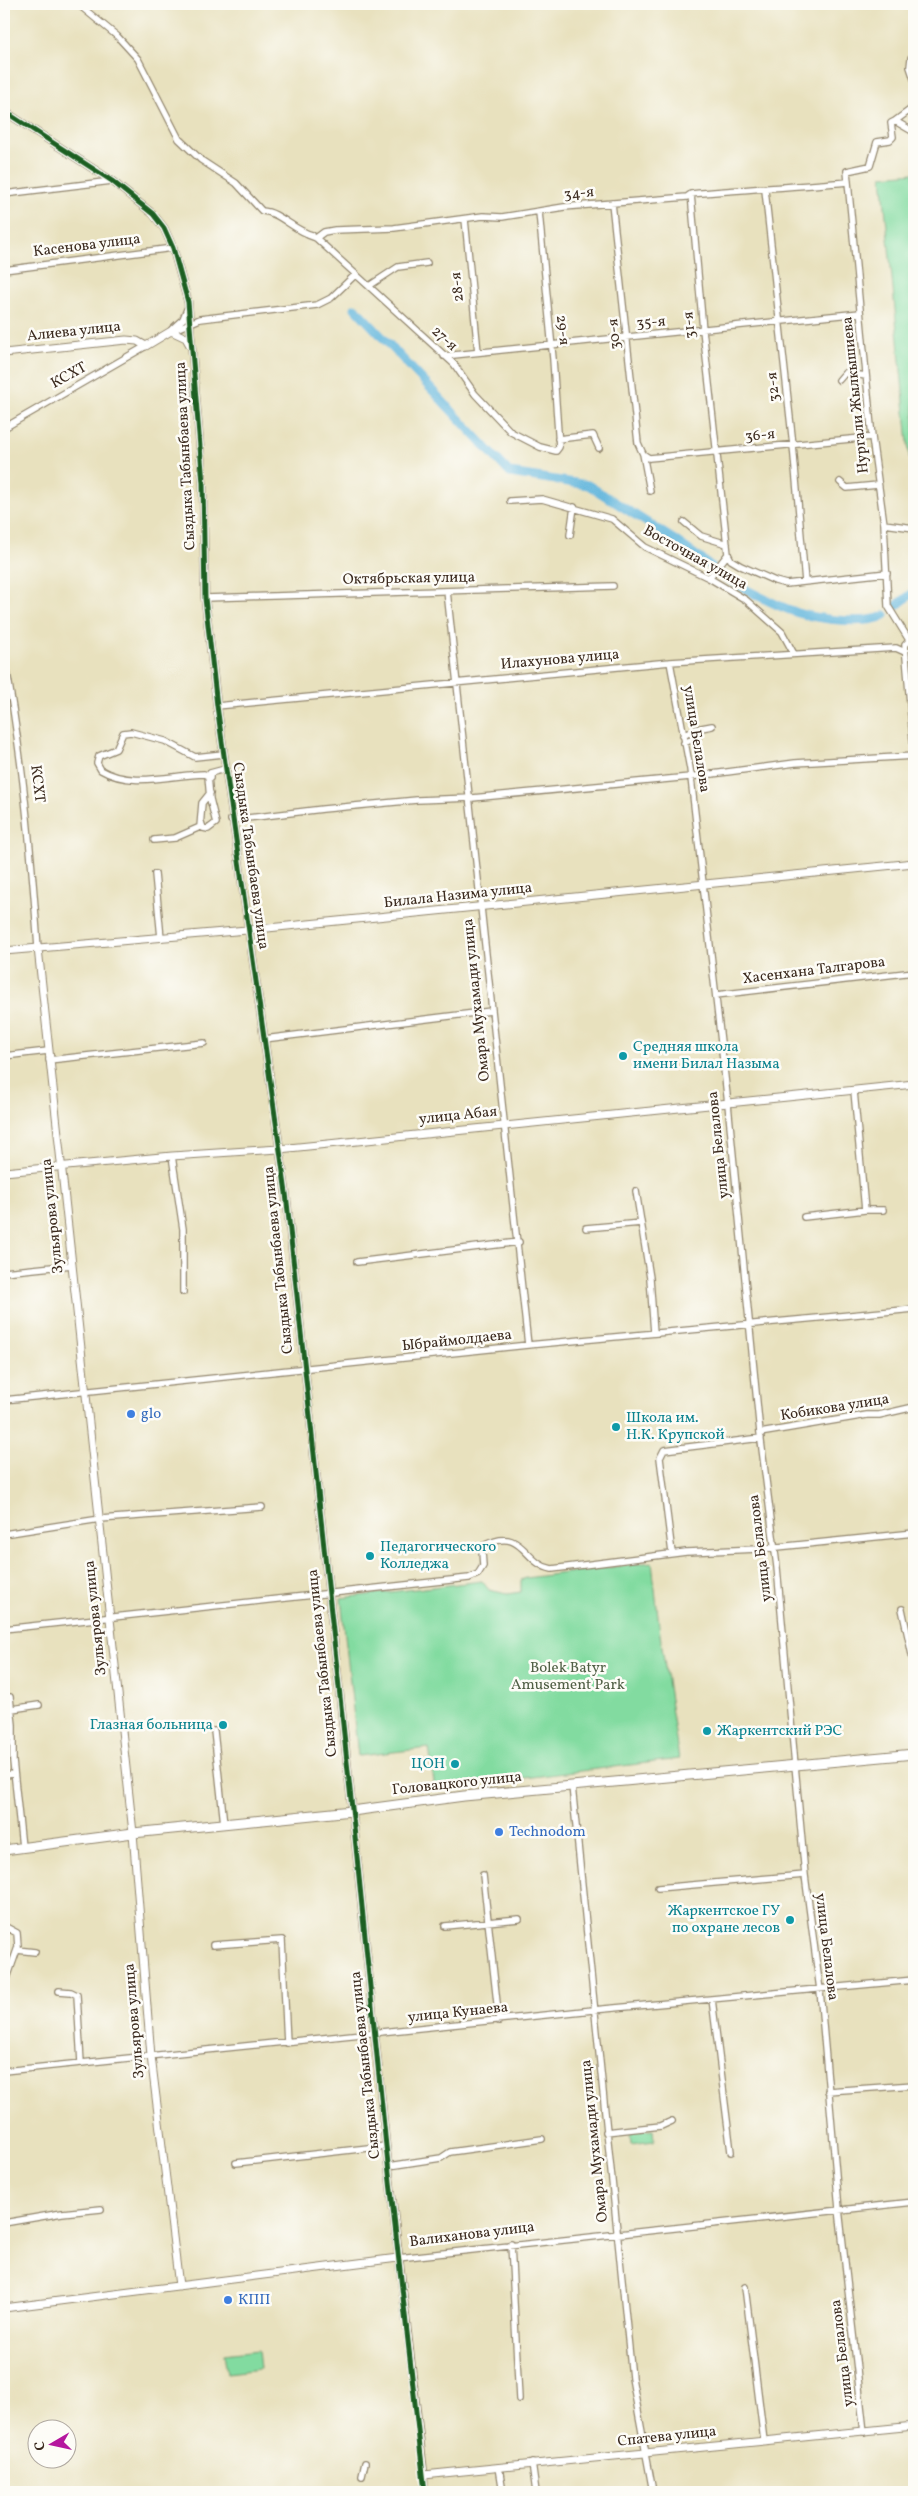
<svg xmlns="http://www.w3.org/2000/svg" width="918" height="2496" font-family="Vollkorn,serif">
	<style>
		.green { fill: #82dba0; stroke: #5e825f }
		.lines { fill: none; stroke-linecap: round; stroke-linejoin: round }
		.river { stroke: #60b5dc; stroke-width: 9 }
		.minor-casing { stroke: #92866e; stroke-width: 8 }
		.tertiary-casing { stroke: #92866e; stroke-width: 9 }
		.secondary-casing { stroke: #92866e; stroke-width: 11 }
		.minor { stroke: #fff; stroke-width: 5.5 }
		.tertiary { stroke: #fff; stroke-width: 7 }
		.secondary { stroke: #fff; stroke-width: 9 }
		.cycleway-casing { stroke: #fdfcf7; stroke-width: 8 }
		.cycleway { stroke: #1b5e20; stroke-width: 5 }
		.culture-dot { fill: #0f9aa8; stroke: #fdfcf7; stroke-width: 2 }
		.shop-dot { fill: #3f7fe0; stroke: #fdfcf7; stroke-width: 2 }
		.labels { text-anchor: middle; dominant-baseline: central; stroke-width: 5; stroke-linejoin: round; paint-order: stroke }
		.street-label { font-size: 15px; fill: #3b2a1e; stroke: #fdfcf7 }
		.culture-label { font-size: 15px; fill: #0d838f; stroke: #fdfcf7; text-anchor: start }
		.shop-label { font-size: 15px; fill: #366cbe; stroke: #fdfcf7; text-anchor: start }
		.park-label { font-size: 15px; fill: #505f45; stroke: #fdfcf7 }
	</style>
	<rect width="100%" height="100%" fill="#fdfcf7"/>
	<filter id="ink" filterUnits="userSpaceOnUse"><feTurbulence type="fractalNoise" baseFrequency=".02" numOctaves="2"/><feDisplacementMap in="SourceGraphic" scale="10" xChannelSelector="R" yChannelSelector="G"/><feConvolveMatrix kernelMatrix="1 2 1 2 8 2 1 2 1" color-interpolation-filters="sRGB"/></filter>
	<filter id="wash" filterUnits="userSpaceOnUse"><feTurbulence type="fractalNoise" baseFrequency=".0096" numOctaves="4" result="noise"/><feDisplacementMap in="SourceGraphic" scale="20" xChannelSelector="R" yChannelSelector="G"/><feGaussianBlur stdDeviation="1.12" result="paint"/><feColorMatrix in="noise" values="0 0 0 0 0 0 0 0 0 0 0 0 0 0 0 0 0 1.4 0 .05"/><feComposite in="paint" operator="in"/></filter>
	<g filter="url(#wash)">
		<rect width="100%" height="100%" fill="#e8e1be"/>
		<!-- green -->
		<path class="green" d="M914,173V517L909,492L911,474L882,176Z
			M652,1562L660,1634L679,1759L435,1789L429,1748L358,1756L341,1598L482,1581L489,1590L507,1594L521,1592V1580L526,1578Z
			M653,2130L654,2141L631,2144L630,2132Z
			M258,2350L260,2369L227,2373L224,2354Z"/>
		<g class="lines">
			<!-- river -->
			<path class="river" d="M355,308L510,473L588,485L673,539L712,567
				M718,572C738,587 775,605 798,613C819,619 867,626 885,615
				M896,606L914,592"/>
		</g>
	</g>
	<g filter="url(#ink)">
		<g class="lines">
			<!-- minor casing -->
			<g class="minor-casing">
				<path id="minor" d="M78,4L117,36L138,59L179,139L201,160L236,183L262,211C280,212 294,231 312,235
					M911,58L910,67L914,79
					M895,121L914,107
					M765,190L793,445L805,582
					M4,194L112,181
					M691,194L703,330L728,554L731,560L741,566L775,581L786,584L887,573
					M612,203L638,443L643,454L649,458
					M465,219L478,352
					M308,235L316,238L454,364L475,394L511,432L540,447L556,451L559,447L553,359L539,212
					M316,238L324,232L335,230L394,228L483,216L502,217L564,207L687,197L691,194C743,189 795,187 847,182
					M4,270L173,248
					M369,286L398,267L427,263
					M172,329L183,319L187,309
					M171,331L200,319L317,305L331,298L356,274
					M444,356L860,313
					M839,380L845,373L866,376
					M4,428L146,346
					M558,439L593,435L599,448
					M643,454L650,491
					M649,458L872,437
					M840,482L847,488L878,485
					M510,501L542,499L612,519L645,547L709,578L746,600L782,632L794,654
					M684,522L701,536L727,544
					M884,524L914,528
					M570,535L574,507
					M709,578L728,554
					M447,591L528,1345
					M205,598L613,586
					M914,636L905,645L914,752
					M909,640L888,606L884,524L872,437L847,171L870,166L877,142L890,140L893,137L891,123L895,121L914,132
					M4,655C22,753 31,848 38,948
					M670,662L690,769L728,1104L760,1433L777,1567L805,1875L820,1990L839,2209L864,2432
					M217,706L670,662L896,648L905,652
					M683,736L696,729L712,726
					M684,743L698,737L701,728
					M210,778V773L225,769
					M231,820L323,809L417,800L472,798L690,777L795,763L914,756
					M201,822L203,828L208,829L216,823L210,799L208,776L204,774C171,775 131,788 101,770L97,763L99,756L116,749L123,733L131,732L165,741L195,757L223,754
					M154,840L175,838L200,827L202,803L210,793
					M155,874L161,938
					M716,995L914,972
					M264,1039L491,1011
					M4,1056L48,1051
					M49,1060L204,1043
					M172,1156L183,1229V1292
					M636,1191L650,1278L654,1333
					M865,1210H883
					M804,1217L865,1210L854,1091
					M586,1228L641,1223
					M357,1262L519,1242
					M4,1272L72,1265
					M4,1400L528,1345L914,1309
					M760,1433L867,1415H879L914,1407
					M4,1534L100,1519L262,1507
					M672,1553L660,1458L664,1450L761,1438
					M902,1609L914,1664
					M4,1629L469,1578L478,1574L483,1566L482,1551L485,1545C524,1526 523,1564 552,1569L686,1552L758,1549L914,1533
					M10,1697L13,1725V1761L22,1847
					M4,1707L12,1709L39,1705
					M214,1731L224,1824
					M4,1737L13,1738
					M4,1775L14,1774
					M572,1786L632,2378L653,2492
					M483,1875L499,2021
					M658,1888L805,1875
					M4,1926L17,1933L18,1947L4,1987
					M445,1926L519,1919
					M213,1945L282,1940L287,2043
					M17,1950L35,1952
					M59,1991L71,1992L77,1995L81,2063
					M712,1999L731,2152
					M4,2071L593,2010L914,1980
					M828,2091L914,2085
					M606,2132L661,2126L672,2121
					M236,2163L386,2146
					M389,2166L441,2158L450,2152L542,2139
					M4,2223L62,2213L101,2209
					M511,2244L519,2399
					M398,2258L914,2202
					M745,2287L764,2441
					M532,2463L536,2492
					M499,2467L503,2492
					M424,2475L425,2492
					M362,2476L365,2463"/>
			</g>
			<!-- tertiary casing -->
			<g class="tertiary-casing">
				<path id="tertiary" d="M4,111L112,181L153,214L164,228L173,248L188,302L203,483L205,598L217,706L286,1193L354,1827L386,2146L424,2475L914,2426
					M4,353L126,340L137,341L146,346L171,331L186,338L191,347
					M38,948L133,1833L151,2056L179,2286
					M4,951L247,930L914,863
					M4,1172L172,1156L279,1149L914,1084
					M4,2308L398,2258"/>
			</g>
			<!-- secondary casing -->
			<g class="secondary-casing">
				<path id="secondary" d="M4,1850L133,1833L352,1811L464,1796L914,1754"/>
			</g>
			<!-- minor -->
			<use href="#minor" class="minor"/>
			<!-- tertiary -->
			<use href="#tertiary" class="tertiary"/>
			<!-- secondary -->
			<use href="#secondary" class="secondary"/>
			<!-- cycleway casing -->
			<g class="cycleway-casing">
				<path id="cycleway" d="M4,111L112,181L153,214L164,228L173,248L188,302L203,483L205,598L217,706L286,1193L354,1827L386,2146L425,2492"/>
			</g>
			<!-- cycleway -->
			<use href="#cycleway" class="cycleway"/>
		</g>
	</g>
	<!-- markers -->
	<g class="culture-dot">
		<circle cx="623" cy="1056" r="5"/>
		<circle cx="616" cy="1427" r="5"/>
		<circle cx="370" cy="1556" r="5"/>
		<circle cx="223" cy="1725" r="5"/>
		<circle cx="707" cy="1731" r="5"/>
		<circle cx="455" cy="1764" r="5"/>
		<circle cx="790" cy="1920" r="5"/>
	</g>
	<g class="shop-dot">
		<circle cx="131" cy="1414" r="5"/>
		<circle cx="499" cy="1832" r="5"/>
		<circle cx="228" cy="2300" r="5"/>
	</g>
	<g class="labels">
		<!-- street labels -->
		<g class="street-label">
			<text transform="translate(579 194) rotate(-6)">34-я</text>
			<text transform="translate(87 246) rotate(-7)">Касенова улица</text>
			<text transform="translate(458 287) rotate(-96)">28-я</text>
			<text transform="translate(651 323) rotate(-5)">35-я</text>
			<text transform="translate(690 325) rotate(-96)">31-я</text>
			<text transform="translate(562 330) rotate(83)">29-я</text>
			<text transform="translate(74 332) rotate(-6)">Алиева улица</text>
			<text transform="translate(615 334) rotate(-96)">30-я</text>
			<text transform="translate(444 339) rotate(42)">27-я</text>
			<text transform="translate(69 376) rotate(-29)">КСХТ</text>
			<text transform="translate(774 387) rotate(-96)">32-я</text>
			<text transform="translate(856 395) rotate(-96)">Нургали Жылкышиева</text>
			<text transform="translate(760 436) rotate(-6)">36-я</text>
			<text transform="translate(186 456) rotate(-93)">Сыздыка Табынбаева улица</text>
			<text transform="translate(695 558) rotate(29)">Восточная улица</text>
			<text transform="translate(409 579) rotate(-1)">Октябрьская улица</text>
			<text transform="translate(560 660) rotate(-5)">Илахунова улица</text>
			<text transform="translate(696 739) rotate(81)">улица Белалова</text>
			<text transform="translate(37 784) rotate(83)">КСХТ</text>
			<text transform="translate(250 856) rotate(82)">Сыздыка Табынбаева улица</text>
			<text transform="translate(458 896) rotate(-6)">Билала Назима улица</text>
			<text transform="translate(814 971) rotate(-7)">Хасенхана Талгарова</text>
			<text transform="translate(477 1000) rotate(-96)">Омара Мухамади улица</text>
			<text transform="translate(458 1116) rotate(-6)">улица Абая</text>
			<text transform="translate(719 1145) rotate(-96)">улица Белалова</text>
			<text transform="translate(53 1216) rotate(-96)">Зульярова улица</text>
			<text transform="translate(279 1260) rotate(-96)">Сыздыка Табынбаева улица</text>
			<text transform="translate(457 1341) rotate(-6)">Ыбраймолдаева</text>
			<text transform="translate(835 1408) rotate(-9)">Кобикова улица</text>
			<text transform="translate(761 1548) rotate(-97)">улица Белалова</text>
			<text transform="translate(96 1618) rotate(-96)">Зульярова улица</text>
			<text transform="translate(323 1663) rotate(-96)">Сыздыка Табынбаева улица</text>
			<text transform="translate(457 1784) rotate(-6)">Головацкого улица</text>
			<text transform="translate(826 1947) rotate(83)">улица Белалова</text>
			<text transform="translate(458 2013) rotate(-6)">улица Кунаева</text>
			<text transform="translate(135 2021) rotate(-95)">Зульярова улица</text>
			<text transform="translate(366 2065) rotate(-96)">Сыздыка Табынбаева улица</text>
			<text transform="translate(595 2141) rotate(-96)">Омара Мухамади улица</text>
			<text transform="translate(472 2235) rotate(-7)">Валиханова улица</text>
			<text transform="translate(843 2353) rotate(-97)">улица Белалова</text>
			<text transform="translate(667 2437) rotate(-6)">Спатева улица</text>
		</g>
		<!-- culture labels -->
		<g class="culture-label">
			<text x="633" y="1047">Средняя школа<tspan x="633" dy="17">имени Билал Назыма</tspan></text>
			<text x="626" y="1418">Школа им.<tspan x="626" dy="17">Н.К. Крупской</tspan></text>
			<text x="380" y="1547">Педагогического<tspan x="380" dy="17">Колледжа</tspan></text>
			<text x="213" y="1725" text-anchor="end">Глазная больница</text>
			<text x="717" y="1731">Жаркентский РЭС</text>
			<text x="445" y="1764" text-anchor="end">ЦОН</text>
			<text x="780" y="1911" text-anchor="end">Жаркентское ГУ<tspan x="780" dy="17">по охране лесов</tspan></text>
		</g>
		<!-- shop labels -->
		<g class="shop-label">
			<text x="141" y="1414">glo</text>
			<text x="509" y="1832">Technodom</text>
			<text x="238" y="2300">КПП</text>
		</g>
		<!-- park labels -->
		<g class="park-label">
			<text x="568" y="1668">Bolek Batyr<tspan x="568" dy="17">Amusement Park</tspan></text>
		</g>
	</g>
	<!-- margin -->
	<rect width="918" height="2496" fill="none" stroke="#fdfcf7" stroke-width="20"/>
	<!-- north arrow -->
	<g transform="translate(52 2444) rotate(261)"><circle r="24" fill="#fdfcf7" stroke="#afa8a0"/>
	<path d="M0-4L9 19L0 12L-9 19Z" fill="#b5179e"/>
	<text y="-8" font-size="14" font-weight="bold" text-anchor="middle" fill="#3b2a1e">С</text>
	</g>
</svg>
